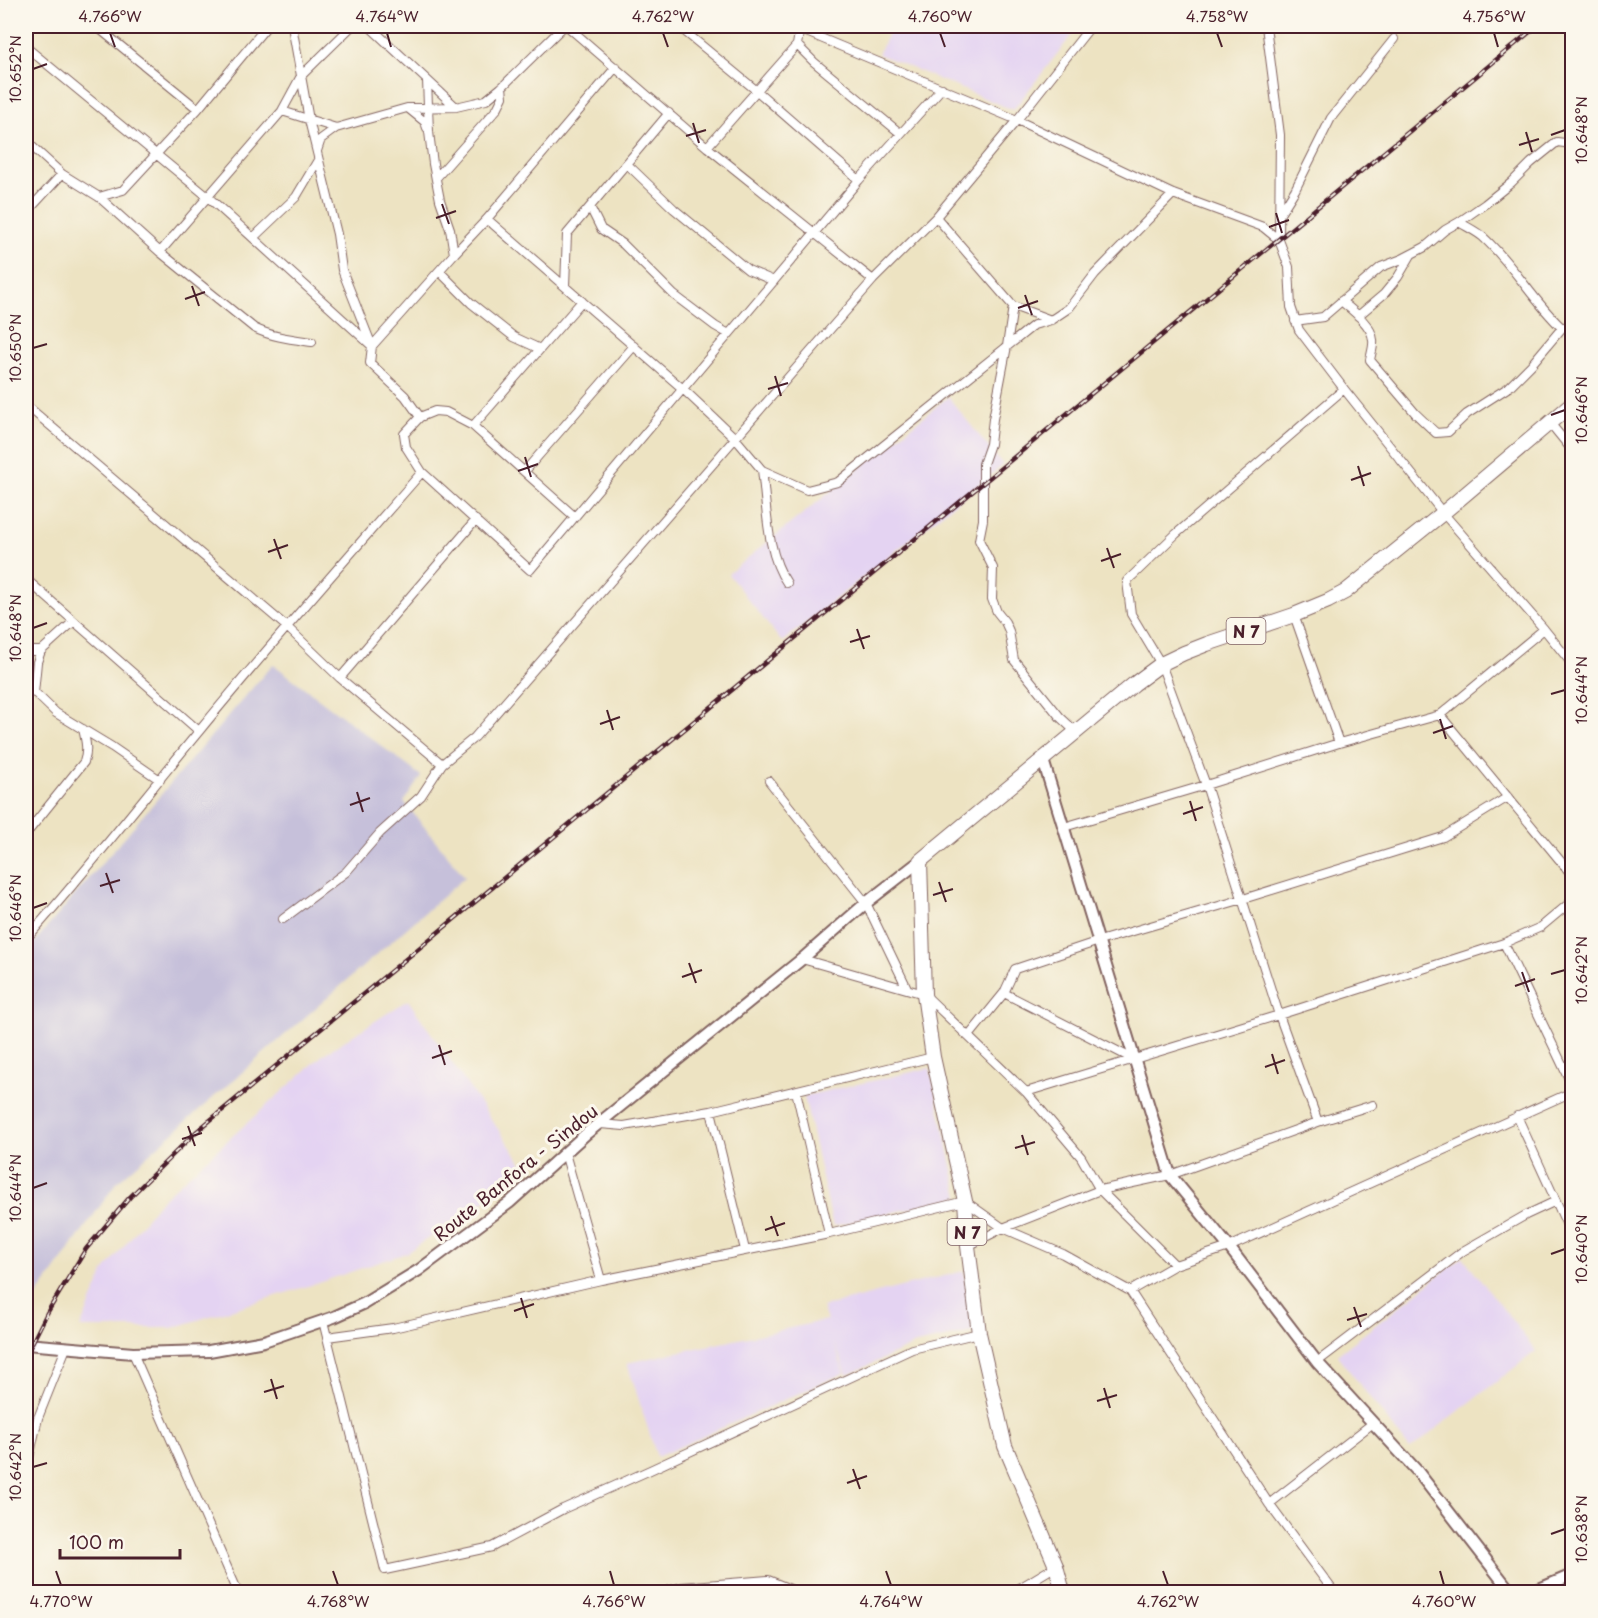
<svg xmlns="http://www.w3.org/2000/svg" width="1598" height="1618" font-family="'Playpen Sans',sans-serif">
	<style>
		.built { fill: #e4d3f2 }
		.industrial { fill: #c6c0da }
		.lines { fill: none; stroke-linecap: round; stroke-linejoin: round }
		.street-casing { stroke: #836460; stroke-width: 10 }
		.secondary-casing { stroke: #836460; stroke-width: 14 }
		.highway-casing { stroke: #836460; stroke-width: 16 }
		.street { stroke: #fff; stroke-width: 8 }
		.secondary { stroke: #fff; stroke-width: 10 }
		.highway { stroke: #fff; stroke-width: 14 }
		.rail-casing { stroke: #4a1f2b; stroke-width: 4.5 }
		.rail { stroke: #fbf7ec; stroke-width: 2; stroke-dasharray: 7; stroke-linecap: butt }
		.ticks { fill: none; stroke: #4a1f2b; stroke-width: 2 }
		.labels { text-anchor: middle; dominant-baseline: central; stroke-width: 6; stroke-linejoin: round; paint-order: stroke }
		.shield { fill: #fbf7ec; stroke: #7f6065; stroke-width: 1.5 }
		.shield-label { font-size: 16px; font-weight: bold; fill: #4a1f2b }
		.street-label { font-size: 18px; fill: #4a1f2b; stroke: #fbf7ec }
		.neatline { fill: none; stroke: #4a1f2b; stroke-width: 2 }
		.ticks-label { font-size: 15px; text-anchor: middle; fill: #4a1f2b }
	</style>
	<rect width="100%" height="100%" fill="#fbf7ec"/>
	<filter id="ink" filterUnits="userSpaceOnUse"><feTurbulence type="fractalNoise" baseFrequency=".0167" numOctaves="2"/><feDisplacementMap in="SourceGraphic" scale="12" xChannelSelector="R" yChannelSelector="G"/><feConvolveMatrix kernelMatrix="1 2 1 2 8 2 1 2 1" color-interpolation-filters="sRGB"/></filter>
	<filter id="wash" filterUnits="userSpaceOnUse"><feTurbulence type="fractalNoise" baseFrequency=".008" numOctaves="4" result="noise"/><feDisplacementMap in="SourceGraphic" scale="24" xChannelSelector="R" yChannelSelector="G"/><feGaussianBlur stdDeviation="1.35" result="paint"/><feColorMatrix in="noise" values="0 0 0 0 0 0 0 0 0 0 0 0 0 0 0 0 0 1.4 0 .05"/><feComposite in="paint" operator="in"/></filter>
	<g filter="url(#wash)">
		<rect width="100%" height="100%" fill="#ede3c2"/>
		<!-- built -->
		<path class="built" d="M892,26H1079L1013,110L878,54Z
			M948,397L1003,465L782,642L728,574Z
			M408,1000L528,1172L406,1253L324,1281L172,1328H80L105,1270L160,1201L324,1054Z
			M930,1068L959,1197L833,1226L804,1096Z
			M1463,1257L1536,1351L1410,1449L1337,1355Z
			M964,1271L973,1332L916,1344L847,1375L834,1342L844,1373L657,1457L627,1363L827,1320L822,1307Z"/>
		<!-- industrial -->
		<path class="industrial" d="M273,664L421,776L404,802L465,877L117,1182L29,1307L26,1306V952Z"/>
	</g>
	<g filter="url(#ink)">
		<g class="lines">
			<!-- street casing -->
			<g class="street-casing">
				<path id="street" d="M96,26L198,109
					M292,26L309,120L337,234L342,270L372,346L370,363L405,396L420,417L404,434L406,447L422,472L530,570L859,180L942,88
					M369,26L456,107
					M567,26L707,147L873,280
					M678,26L757,91L859,180
					M792,26L1017,120L1173,194L1263,227L1279,240L1289,267L1291,307L1299,330L1344,389L1443,513L1544,629L1572,664
					M1266,26L1280,135L1279,240
					M797,45L814,62L900,133
					M26,47L208,197L372,346L454,254L487,219L616,67
					M427,80L429,132L433,164L440,200L450,229L454,254
					M409,109L425,122L427,128
					M282,111L336,128L407,108L456,107L486,100L502,87L564,26
					M26,141L62,174L99,197L160,252L254,328C272,337 291,339 312,342
					M707,147L797,45L800,27
					M317,151L321,139L336,128
					M627,164L674,209L748,270L774,281
					M436,178L497,109L503,97L502,87
					M99,197L123,190L198,109L267,26
					M590,207L601,229L623,244L674,295L715,326L729,334
					M26,213L62,174
					M1280,214L1295,190L1331,118L1394,39
					M936,217L1013,306L1051,320
					M487,219L683,389L735,438L762,470L807,490L838,482L1034,325L1051,320L1069,308L1095,274L1173,194
					M1459,222C1467,227 1476,231 1483,237C1513,264 1533,301 1562,328L1572,324
					M253,238L296,197L318,160
					M160,252L282,111L301,76L352,26
					M439,271L471,303L514,337L540,349
					M565,286L567,234L669,113
					M1341,301C1352,310 1372,325 1373,340C1374,346 1371,354 1370,360L1416,414L1436,433L1448,432L1467,414L1509,387L1531,365L1562,328
					M1013,306L1007,346L993,419L990,444L983,464V520L979,540L993,568L992,599L997,612L1005,622L1009,631L1014,660L1060,717L1076,732
					M1358,316L1384,294L1398,277L1411,255
					M1295,321L1323,317L1381,267L1402,259L1425,247L1445,230L1459,222L1485,204L1511,183L1531,163L1557,142L1572,144
					M26,405L287,627L340,678L442,764
					M420,417L435,411L446,412L473,426
					M1550,423L1572,450
					M762,470C767,506 766,553 787,583
					M525,471L634,346
					M575,517L473,426L582,301
					M26,579L199,731
					M1294,615L1339,743
					M26,651H41
					M340,678L476,520
					M26,684L56,713L112,747L160,780
					M34,693L37,662L41,651L73,622
					M1440,715L1572,875
					M769,781L866,903L907,988
					M1064,827L1206,785L1339,743L1440,715L1544,629
					M26,834L84,762C88,751 86,741 83,729
					M283,919L346,872L380,833L421,796L442,764L475,737L873,280L936,217L1017,120L1091,26
					M26,939C86,872 142,800 200,730C272,642 348,557 422,472
					M1504,943L1572,1085
					M802,959L924,994L1026,1092L1081,1157L1100,1190L1175,1265
					M1004,993L1135,1060
					M969,1036L1004,993L1015,969L1099,941L1243,899L1443,837L1508,797
					M796,1091L829,1234
					M1026,1092L1279,1015L1504,943L1541,927L1572,901
					M711,1111L745,1250
					M1517,1116L1572,1236
					M1318,1122L1279,1015L1206,785L1161,664L1131,614L1127,581L1176,534L1344,389
					M600,1124L624,1126L711,1111L933,1057
					M565,1153L601,1280
					M968,1246L1003,1228L1100,1190L1170,1175L1318,1122L1373,1105
					M1130,1291L1175,1265L1229,1247L1572,1092
					M323,1321L385,1570L492,1547L563,1509L648,1471L912,1349L979,1333
					M327,1337L393,1328L601,1280L829,1234L965,1201L1003,1228L1063,1254L1130,1291L1269,1504L1334,1592
					M133,1353L238,1592
					M1317,1362L1463,1251L1526,1215L1556,1201
					M26,1471L38,1418L66,1348
					M1269,1504L1373,1423
					M663,1592L681,1587L768,1580L790,1589L794,1592
					M1013,1592L1056,1566"/>
			</g>
			<!-- secondary casing -->
			<g class="secondary-casing">
				<path id="secondary" d="M1043,760L1170,1175L1229,1247L1317,1362L1418,1472L1511,1592
					M26,1344L133,1353L209,1351L264,1341L334,1317L365,1303L419,1270L509,1203L587,1133L802,959L866,903L920,861
					M1532,1592L1572,1575"/>
			</g>
			<!-- highway casing -->
			<g class="highway-casing">
				<path id="highway" d="M1063,1592L1056,1566L1005,1446L979,1333L968,1246L965,1201L933,1057L924,994L920,861L1134,684L1161,664L1184,653L1207,644L1294,615L1328,601L1345,592L1443,513L1572,404"/>
			</g>
			<!-- street -->
			<use href="#street" class="street"/>
			<!-- secondary -->
			<use href="#secondary" class="secondary"/>
			<!-- highway -->
			<use href="#highway" class="highway"/>
			<!-- rail casing -->
			<g class="rail-casing">
				<path id="rail" d="M26,1355L47,1313L86,1249L130,1197L196,1132L1537,26"/>
			</g>
			<!-- rail -->
			<use href="#rail" class="rail"/>
		</g>
	</g>
	<!-- ticks -->
	<path class="ticks" d="M110,33L115,47M387,33L391,47M663,33L668,47M940,33L945,47M1217,33L1222,47M1494,33L1498,47M33,69L47,64M693,123L699,143M1526,132L1532,152M1551,135L1565,130M686,136L706,130M1519,145L1539,139M442,204L449,224M1276,213L1282,233M436,218L456,211M1269,227L1289,220M192,286L199,306M1025,295L1032,315M185,299L205,292M1018,308L1038,301M33,348L47,344M775,376L781,396M768,389L788,383M1551,415L1565,410M525,457L531,477M1358,466L1364,486M518,471L538,464M1351,480L1371,473M274,539L281,559M1107,548L1114,568M268,552L288,545M1101,561L1121,554M33,628L47,623M857,629L864,649M850,642L870,636M1551,694L1565,690M607,710L613,730M1440,719L1446,739M600,724L620,717M1433,733L1453,726M357,792L363,812M1190,801L1196,821M350,805L370,798M1183,814L1203,807M106,873L113,893M939,882L946,902M100,886L120,880M933,895L953,889M33,908L47,903M689,963L696,983M1522,972L1529,992M1551,974L1565,970M682,977L702,970M1515,986L1535,979M439,1045L445,1065M1272,1054L1278,1074M432,1058L452,1051M1265,1067L1285,1060M188,1126L195,1146M1022,1135L1028,1155M182,1139L202,1133M1015,1148L1035,1142M33,1188L47,1183M771,1216L778,1236M765,1230L785,1223M1551,1254L1565,1249M521,1298L527,1318M1354,1307L1361,1327M514,1311L534,1304M1347,1320L1367,1314M271,1379L277,1399M1104,1388L1110,1408M264,1392L284,1386M1097,1401L1117,1395M33,1467L47,1463M853,1469L860,1489M847,1483L867,1476M1551,1534L1565,1529M56,1571L61,1585M333,1571L338,1585M610,1571L614,1585M886,1571L891,1585M1163,1571L1168,1585M1440,1571L1444,1585"/>
	<g class="labels">
		<!-- shield labels -->
		<g class="shield">
			<rect x="1226.5" y="618" width="39" height="26" rx="4.5"/>
			<rect x="947.5" y="1219" width="39" height="26" rx="4.5"/>
		</g>
		<g class="shield-label">
			<text x="1246" y="631">N 7</text>
			<text x="967" y="1232">N 7</text>
		</g>
		<!-- street labels -->
		<g class="street-label">
			<text transform="translate(515 1172) rotate(-39)">Route Banfora - Sindou</text>
		</g>
	</g>
	<!-- margin -->
	<rect width="1598" height="1618" fill="none" stroke="#fbf7ec" stroke-width="66"/>
	<!-- scale -->
	<path d="M60 1549v9h120v-9" fill="none" stroke="#4a1f2b" stroke-width="3"/>
	<text x="69" y="1549" font-size="18" fill="#4a1f2b" stroke="#fbf7ec" stroke-width="4.5" paint-order="stroke">100 m</text>
	<rect x="33" y="33" width="1532" height="1552" class="neatline"/>
	<g class="ticks-label">
		<text x="110" y="22">4.766°W</text>
		<text x="387" y="22">4.764°W</text>
		<text x="663" y="22">4.762°W</text>
		<text x="940" y="22">4.760°W</text>
		<text x="1217" y="22">4.758°W</text>
		<text x="1494" y="22">4.756°W</text>
		<text transform="translate(16 69) rotate(-90)" y="5">10.652°N</text>
		<text transform="translate(1582 130) rotate(-90)" y="5">10.648°N</text>
		<text transform="translate(16 348) rotate(-90)" y="5">10.650°N</text>
		<text transform="translate(1582 410) rotate(-90)" y="5">10.646°N</text>
		<text transform="translate(16 628) rotate(-90)" y="5">10.648°N</text>
		<text transform="translate(1582 690) rotate(-90)" y="5">10.644°N</text>
		<text transform="translate(16 908) rotate(-90)" y="5">10.646°N</text>
		<text transform="translate(1582 970) rotate(-90)" y="5">10.642°N</text>
		<text transform="translate(16 1188) rotate(-90)" y="5">10.644°N</text>
		<text transform="translate(1582 1249) rotate(-90)" y="5">10.640°N</text>
		<text transform="translate(16 1467) rotate(-90)" y="5">10.642°N</text>
		<text transform="translate(1582 1529) rotate(-90)" y="5">10.638°N</text>
		<text x="61" y="1607">4.770°W</text>
		<text x="338" y="1607">4.768°W</text>
		<text x="614" y="1607">4.766°W</text>
		<text x="891" y="1607">4.764°W</text>
		<text x="1168" y="1607">4.762°W</text>
		<text x="1444" y="1607">4.760°W</text>
	</g>
</svg>
